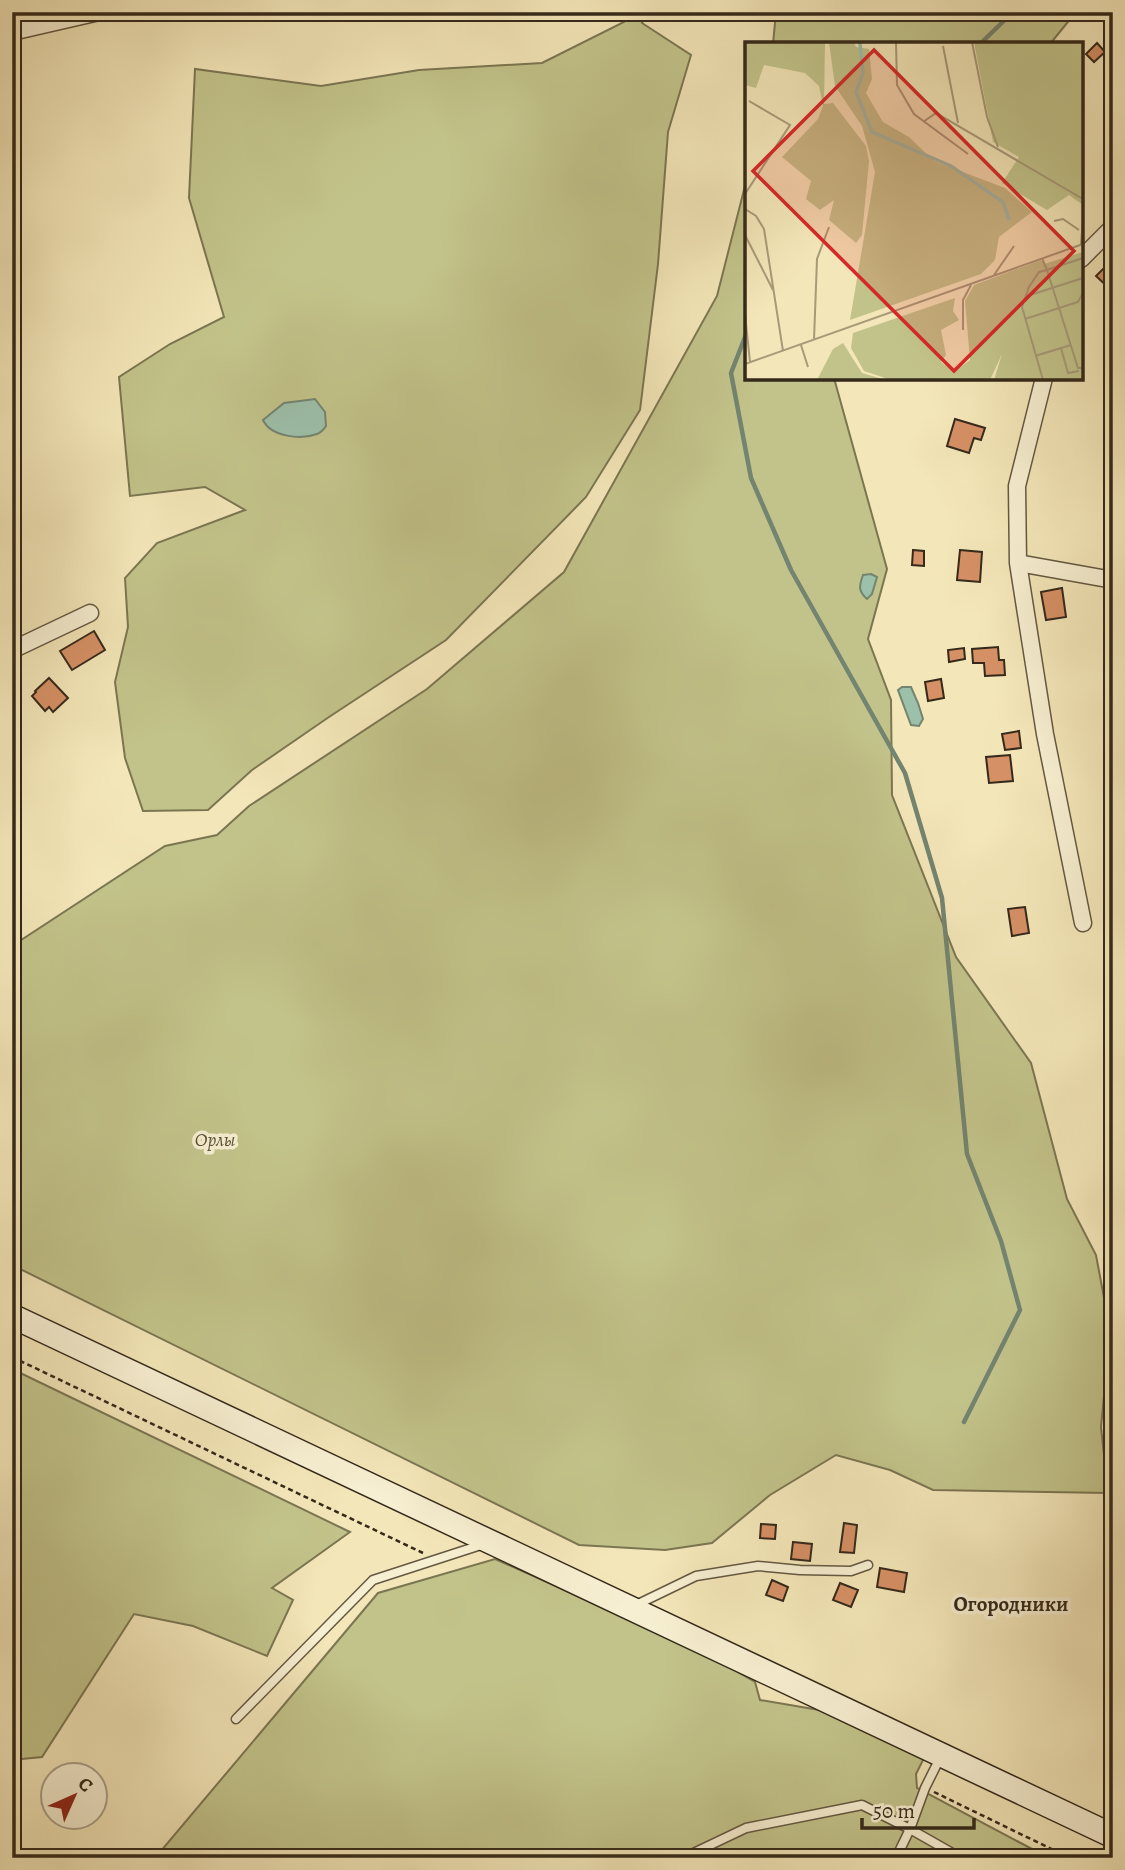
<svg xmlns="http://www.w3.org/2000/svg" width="1125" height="1870" font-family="Alegreya,serif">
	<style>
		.green { fill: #c2c38a; stroke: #7b7652; stroke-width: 2 }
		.water { fill: #9dc0aa; stroke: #738470; stroke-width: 2 }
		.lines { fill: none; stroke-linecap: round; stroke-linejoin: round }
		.stream { stroke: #738470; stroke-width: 4.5 }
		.building { fill: #d69065; stroke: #34291a; stroke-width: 2 }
		.service-casing { stroke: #645842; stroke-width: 11 }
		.minor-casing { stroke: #645842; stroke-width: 19 }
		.secondary-casing { stroke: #34291a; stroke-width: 26 }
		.path { stroke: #34291a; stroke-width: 2.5; stroke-dasharray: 5 3.5; stroke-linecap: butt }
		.service { stroke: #f7efd1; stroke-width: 8 }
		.minor { stroke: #f7efd1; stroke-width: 16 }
		.secondary { stroke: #f7efd1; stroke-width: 23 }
		.labels { text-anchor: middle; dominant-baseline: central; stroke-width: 7; stroke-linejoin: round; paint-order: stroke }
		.park-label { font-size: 19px; font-style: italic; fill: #585036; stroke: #f7efd1 }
		.neighbourhood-label { font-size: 21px; font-weight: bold; fill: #34291a; stroke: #f7efd1 }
		.inset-river { fill: none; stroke: #9dc0aa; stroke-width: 3.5 }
		.inset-road { fill: none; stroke: #a79a79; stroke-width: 2 }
		.view { fill: #d62828; fill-opacity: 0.15; stroke: #d62828; stroke-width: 3.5 }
		.inset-edge { fill: none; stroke: #34291a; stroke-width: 3.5 }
	</style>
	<rect width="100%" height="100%" fill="#f3e6b8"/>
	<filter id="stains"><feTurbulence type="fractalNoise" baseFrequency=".00286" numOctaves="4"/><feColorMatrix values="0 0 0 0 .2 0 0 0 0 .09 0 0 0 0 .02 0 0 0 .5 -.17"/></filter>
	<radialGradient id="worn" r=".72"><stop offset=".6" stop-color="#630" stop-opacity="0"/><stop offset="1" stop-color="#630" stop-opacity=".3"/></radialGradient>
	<!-- green -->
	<path class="green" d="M631,12H648L642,23L691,55L668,132L658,264L640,410L586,497L446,640L329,717L252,770L208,810L143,811L125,758L115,682L128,627L125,578L157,543L245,510L205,487L130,496L119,377L170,344L224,317L189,198L195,69L321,86L419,70L542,63L624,22Z
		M776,12H1076L1050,44H773Z
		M747,178V378H834L887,569L868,639L891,700L892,795L956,957L1031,1063L1067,1199L1096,1255L1108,1319L1106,1375L1101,1427L1108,1493L933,1490L890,1470L836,1455L770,1495L712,1543L665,1550L579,1545L12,1265V946L165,846L217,835L249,806L427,689L564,572L717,296Z
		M12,1369L350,1532L272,1588L293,1600L267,1656L193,1626L134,1614L42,1757L12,1760Z
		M495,1559L700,1650L755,1682L760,1700L831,1712L924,1758L916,1774L917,1788L1049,1858H155L378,1593Z"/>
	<!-- water -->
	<path class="water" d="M315,399L325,412L326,426C324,429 320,433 317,434C301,440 271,437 263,420L284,403Z
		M871,574L877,577L872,594L867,599C858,591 859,586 863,575Z
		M902,687H911L918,703L923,719L919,726L911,725L898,690Z"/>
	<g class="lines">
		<!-- stream -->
		<path class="stream" d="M980,44L1013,12
			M747,332L731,373L751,478L791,570L905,773L942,898L967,1154L1001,1241L1020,1310L964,1422"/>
	</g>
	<!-- building -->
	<path class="building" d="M1097,43L1105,52L1094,62L1086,54Z
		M1104,268L1113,276V292L1096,276Z
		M955,419L985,428L981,440L974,438L969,453L947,446Z
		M913,550L924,551V566L912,565Z
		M960,550L982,552L980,582L957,580Z
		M1062,588L1066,617L1046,620L1041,592Z
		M94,631L105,650L72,670L60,651Z
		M998,647L999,660H1004L1005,675L985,676L984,663H973L972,649Z
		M964,648L965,659L949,662L948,650Z
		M49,678L68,698L53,712L49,707L45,711L32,696L36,692L35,691Z
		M941,679L944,698L928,701L925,682Z
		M1019,731L1021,748L1005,750L1002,734Z
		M1010,755L1013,781L989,783L986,757Z
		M1025,907L1029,933L1012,936L1008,909Z
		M844,1523L857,1525L854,1553L840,1552Z
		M761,1524L776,1525L775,1539L760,1538Z
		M793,1542L812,1544L810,1561L791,1559Z
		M880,1568L907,1573L904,1592L877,1587Z
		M772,1580L788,1587L783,1601L766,1595Z
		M840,1583L858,1590L851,1607L833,1600Z"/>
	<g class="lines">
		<!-- service casing -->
		<g class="service-casing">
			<path id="service" d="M636,1605L696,1576L758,1566L800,1570L851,1571L868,1565
				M236,1719L373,1580L484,1544
				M683,1858L746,1828L862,1805L910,1829L925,1788L940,1758
				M896,1858L910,1829L961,1858"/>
		</g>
		<!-- minor casing -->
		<g class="minor-casing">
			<path id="minor" d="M12,32L99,12
				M1081,259L1113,227
				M1044,378L1017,486L1018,563L1045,734L1083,923
				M1018,563L1113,580
				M12,650L90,613"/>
		</g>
		<!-- secondary casing -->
		<g class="secondary-casing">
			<path id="secondary" d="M12,1316L1113,1836"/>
		</g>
		<!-- path -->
		<path class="path" d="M12,1357L423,1553
			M934,1792L1070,1858"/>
		<!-- service -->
		<use href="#service" class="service"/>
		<!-- minor -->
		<use href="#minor" class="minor"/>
		<!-- secondary -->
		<use href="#secondary" class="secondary"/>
	</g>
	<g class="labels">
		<!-- park labels -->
		<g class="park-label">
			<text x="215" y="1140">Орлы</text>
		</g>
		<!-- neighbourhood labels -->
		<g class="neighbourhood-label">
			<text x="1011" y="1604">Огородники</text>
		</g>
	</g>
	<!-- overview -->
	<g transform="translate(745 42)">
		<rect width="338" height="338" fill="#f3e6b8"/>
		<path d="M0,0H80L79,62L88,61L121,104L124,119L117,193L111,201L84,178L89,158L75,168L61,157L66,139L37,115L73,77L78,64L74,44L60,31L19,23L11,46L0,43ZM84,0H109L111,5L124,7L127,37L121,51L138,80L164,95L189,119L260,146L287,170L254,195L250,218L236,232L105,278L130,130L117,84L90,44ZM229,0H338V163L324,153L302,168L257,141L274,115L248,100ZM338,210V338H249L257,312L245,338H146L119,329L106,306L108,291L210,256L208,269L214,278L196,288L201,313L196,320L209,330L225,318L220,259L229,243L296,218L299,222ZM98,301L117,331L141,338H72L88,307Z" fill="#c2c38a"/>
		<path class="inset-river" d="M115,1L118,31L111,50L127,90L206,124L258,160L264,178"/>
		<path class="inset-road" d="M151,0L152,43L169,72L223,112M227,0L242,75L253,105M198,4L213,81M178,80L191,71L338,157M0,152L45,83L4,59M0,167L11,174L19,187L38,309M309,179L318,177L334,188M0,193L28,248M336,202L338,177M297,216L302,228L294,230L284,245L277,265L298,338M338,216L302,228L333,326H338M249,233L269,204M282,254L338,236M0,272L5,320M280,277L333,260L338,251M218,288V258L226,243M69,298L72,217L84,185M56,303L63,325M316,306L323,331L334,329M290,314L326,303M0,322L338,202"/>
		<path class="view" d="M129,8L329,209L209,329L8,129Z"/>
		<rect width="338" height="338" class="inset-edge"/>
	</g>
	<!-- margin -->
	<rect width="1125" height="1870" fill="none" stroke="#f3e6b8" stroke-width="42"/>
	<rect x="14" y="14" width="1097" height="1842" fill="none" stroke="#34291a" stroke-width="3.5"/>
	<rect x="21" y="21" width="1083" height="1828" fill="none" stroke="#34291a" stroke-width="2"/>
	<!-- north arrow -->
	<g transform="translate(74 1796) rotate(45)"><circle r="33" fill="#f7efd1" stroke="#a9a088" stroke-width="2"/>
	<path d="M0-5L12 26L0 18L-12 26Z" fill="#8f2418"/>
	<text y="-10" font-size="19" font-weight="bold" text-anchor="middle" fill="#34291a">С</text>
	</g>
	<!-- scale -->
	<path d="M862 1818v10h112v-10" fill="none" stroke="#34291a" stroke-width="3.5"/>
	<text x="873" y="1818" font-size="21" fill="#34291a" stroke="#f7efd1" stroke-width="5" paint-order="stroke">50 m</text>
	<rect width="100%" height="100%" filter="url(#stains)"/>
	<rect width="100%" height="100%" fill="url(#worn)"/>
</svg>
